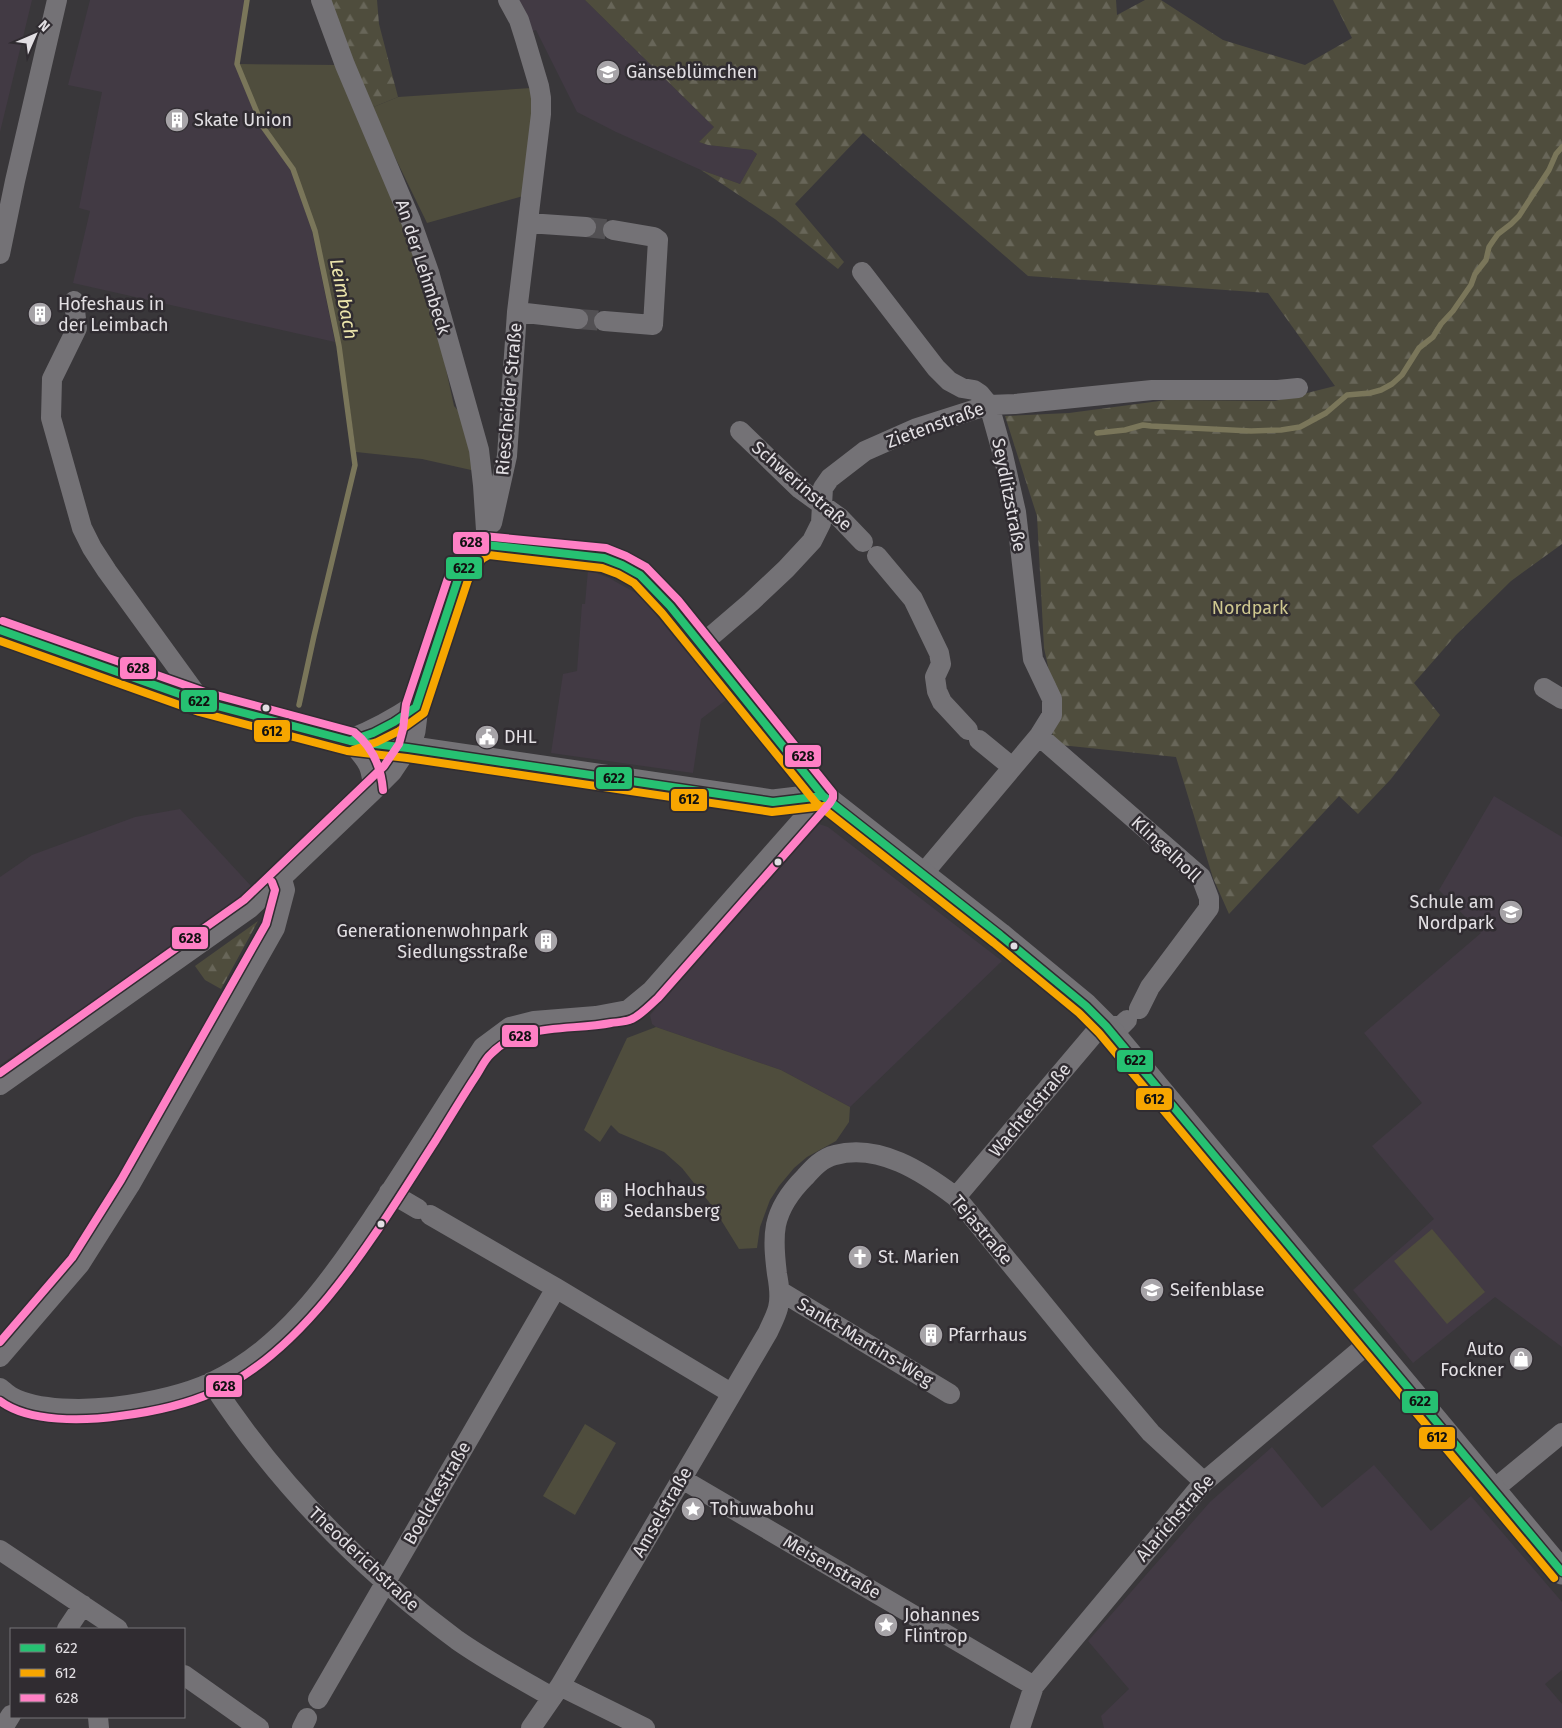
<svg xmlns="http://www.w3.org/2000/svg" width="1562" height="1728" font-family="'Fira Sans',sans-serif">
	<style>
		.built { fill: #423a44 }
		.green { fill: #4f4d3d }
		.forest { fill: url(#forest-firs) }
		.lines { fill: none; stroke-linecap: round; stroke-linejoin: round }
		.stream { stroke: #7a765a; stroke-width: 5.5 }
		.minor-tunnel { stroke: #525053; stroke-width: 20; stroke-dasharray: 20 10; stroke-linecap: butt }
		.minor { stroke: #747276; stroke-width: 20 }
		.tertiary { stroke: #747276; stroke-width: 25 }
		.bus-1-casing { stroke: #302c31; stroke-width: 11 }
		.bus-2-casing { stroke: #302c31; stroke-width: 11 }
		.bus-3-casing { stroke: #302c31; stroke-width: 11 }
		.bus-1 { stroke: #26c172; stroke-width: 8 }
		.bus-2 { stroke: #f7a600; stroke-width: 8 }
		.bus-3 { stroke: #ff80c5; stroke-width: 8 }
		.bus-dot { fill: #e2dfe3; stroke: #302c31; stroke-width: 2 }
		.labels { text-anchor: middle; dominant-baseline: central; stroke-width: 5; stroke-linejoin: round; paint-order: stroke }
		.poi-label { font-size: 18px; fill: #e2dfe3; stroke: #302c31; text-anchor: start }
		.street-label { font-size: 18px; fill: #e2dfe3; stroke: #302c31 }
		.park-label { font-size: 18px; fill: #cfc890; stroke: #302c31 }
		.water-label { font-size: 19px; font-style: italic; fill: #ece5ac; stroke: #302c31 }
		.line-badge { stroke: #302c31; stroke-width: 2 }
		.pale-badge-label { font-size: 14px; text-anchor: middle; font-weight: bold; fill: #111 }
	</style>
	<defs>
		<pattern id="forest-firs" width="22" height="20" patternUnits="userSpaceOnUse" patternTransform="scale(1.25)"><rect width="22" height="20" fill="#4f4d3d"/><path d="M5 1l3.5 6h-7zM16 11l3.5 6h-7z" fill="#686659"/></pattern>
	</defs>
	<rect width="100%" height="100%" fill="#39373a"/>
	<!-- built -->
	<path class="built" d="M0,0H32L0,132Z
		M90,0H249L239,64L235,65L261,128L292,171L312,231L335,342L73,283L90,211L79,208L102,92L68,85Z
		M519,0H585L714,127L699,142L708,145L752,150L757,154L740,184L701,170L616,132L577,112L536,30L529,32Z
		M588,570L609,578L636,593L647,604L726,700L701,719L693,773L551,753L563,674L577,671L582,604H585Z
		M1494,796L1562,837V1347L1495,1297L1413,1363L1353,1290L1434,1219L1372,1146L1422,1103L1364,1033L1481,933L1439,890Z
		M180,809L251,886L225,910L0,1065V877L32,855L135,817Z
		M819,824L828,827L1002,961L850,1107L781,1070L656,1027L652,1024L650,1015Z
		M1272,1447L1322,1508L1374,1465L1431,1531L1471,1496L1562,1602V1670L1545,1684L1562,1704V1728H1104L1101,1716L1129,1689L1088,1641L1210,1502Z"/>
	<!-- green -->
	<path class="green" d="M239,64L341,65L424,268L454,406L467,420L480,472L422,459L356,452L340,343L317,231L294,167L265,127Z
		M531,88L535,121L527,195L427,223L371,108L398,97Z
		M656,1027L781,1070L850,1107L849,1122L836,1141L807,1157L794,1168L779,1186L770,1200L760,1227L757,1248L739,1249L713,1207L682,1168L664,1152L619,1133L611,1125L600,1142L584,1130L627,1038Z
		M1432,1229L1485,1292L1447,1324L1394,1261Z
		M585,1424L616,1443L575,1515L543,1496Z"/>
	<!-- forest -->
	<path class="forest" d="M327,0H377L379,24L398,97L371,108Z
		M585,0H1116L1117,15L1145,0H1161L1223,40L1305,65L1352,38L1333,0H1562V544L1511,581L1456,635L1414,683L1440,715L1391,779L1358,814L1339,796L1229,914L1213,878L1176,757L1051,744L1058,696L1049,671L1044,648L1037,516L1005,416L1069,413L1167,400L1275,401L1335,386L1268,293L1028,276L863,133L795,204L844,262L838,269L775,219L701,170L740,184L757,154L752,150L708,145L699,142L714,127Z
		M258,921L221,989L205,980L195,966Z"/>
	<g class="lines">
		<!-- stream -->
		<path class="stream" d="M247,0L237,64L263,127L293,169L315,231L339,346L355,465L314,636L299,705
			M1097,433L1125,430L1143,425L1151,426L1251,431L1281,430L1300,427L1326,413L1347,395L1370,393L1381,390L1392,384L1402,375L1419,348L1433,337L1441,324L1453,311L1471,285L1475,274L1486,260L1489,247L1493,241L1498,234L1511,224L1519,216L1549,170L1556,154L1562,147"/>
		<!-- minor-tunnel -->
		<path class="minor-tunnel" d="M586,227L613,230
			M578,319L604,321"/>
		<!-- minor -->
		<path class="minor" d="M321,0L345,65L411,221L429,272L479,450L483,485L487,545
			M528,223L586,227
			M0,254L15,181L57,0
			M862,272L936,368L949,381L962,388L974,390L980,394L989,405L1003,455L1016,512L1033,659L1052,699V715L1039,736L922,875
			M74,301L77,328L52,379L51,418L82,528L92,548L107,571L202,702
			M517,312L578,319
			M604,321L653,325L658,240L654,237L613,230
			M740,431L800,489L839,517L863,542
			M492,523L507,456L517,312L541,114V98L539,86L525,39L519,20L508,0
			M877,556L913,599L939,653L941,664L935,677L937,691L942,702L968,730
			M702,644L751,602L786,569L812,541L821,523L823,488L830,478L865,451L917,428L989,405L1015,404L1152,390H1278L1298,388
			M1544,688L1562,699
			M1039,736L1201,877L1209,898V908L1150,987L1139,1009
			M979,740L1012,767
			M350,741C367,761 372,764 373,791
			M0,1085L250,908L373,791L392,772L408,748
			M389,1192L418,1209
			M956,1197L1093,1035L1106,1026H1121L1127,1020
			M430,1215L556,1288L731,1393
			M780,1291L950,1394
			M0,1357L80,1264L130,1185L275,928L285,890L282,879
			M211,1382C277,1483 361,1569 457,1640C487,1661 520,1679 552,1697
			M0,1388C4,1391 8,1395 12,1397C38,1411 85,1410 113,1407C144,1403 184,1395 212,1382C287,1347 333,1276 378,1210C414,1156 448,1101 483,1047L510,1027L534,1021L596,1016L628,1010L651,991L823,796
			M682,1479L1034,1686
			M1493,1490L1562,1433
			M0,1550L118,1629
			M67,1629L83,1605
			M184,1675L259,1728
			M560,1686L645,1728
			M318,1699L556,1288
			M98,1717L99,1728
			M3,1728L11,1715
			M302,1728L307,1718
			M531,1728L560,1686L768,1332C771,1325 776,1316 778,1308C781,1297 779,1285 777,1274C775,1258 773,1241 776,1225C780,1206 791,1191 805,1177C813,1168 822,1158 835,1155C879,1143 923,1172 956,1197L1085,1355L1151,1433L1204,1482
			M1020,1728L1034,1686L1204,1482L1370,1342"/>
		<!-- tertiary -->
		<path class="tertiary" d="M0,630L202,702L350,741L408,748L773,802L823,796
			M352,741C375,732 395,721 416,707
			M408,748L413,731L416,707L459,576L475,551L487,545L604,558L622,565L640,575L670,606L823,796L1000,935L1086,1006L1106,1026L1562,1572"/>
		<!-- bus-1 casing -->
		<g class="bus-1-casing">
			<path id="bus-1" d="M0,630L202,702L350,741L408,748L773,802L823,796
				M350,741L373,733L394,722L416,707L459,576L475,551L487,545L604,558L622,565L640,575L670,606L823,796L1000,935L1086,1006L1106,1026L1562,1572"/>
		</g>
		<!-- bus-2 casing -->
		<g class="bus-2-casing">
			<path id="bus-2" d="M0,641L199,712L347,751L407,758L772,812L824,806
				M353,750L377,742L399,731L424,713L468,580L482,559L489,555L602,568L618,574L634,583L662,613L816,803L994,943L1079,1013L1099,1033L1554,1578"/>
		</g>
		<!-- bus-3 casing -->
		<g class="bus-3-casing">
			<path id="bus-3" d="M3,621L205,692L354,732C373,747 381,767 383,790
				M0,1073L244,900L384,766L399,744L403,729L406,704L450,572L468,544L483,536L606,548L626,556L646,567L678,600L833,793V798L830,803L658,998C651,1004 641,1015 632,1019C626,1022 618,1022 611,1023C571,1031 522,1022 491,1054C484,1060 480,1071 474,1079C461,1099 449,1119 436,1140C380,1226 311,1348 214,1392C185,1405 152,1412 120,1416C85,1421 29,1423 0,1401
				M0,1342L72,1258L121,1180L266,924L275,890L272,882"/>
		</g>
		<!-- bus-1 -->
		<use href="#bus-1" class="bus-1"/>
		<!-- bus-2 -->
		<use href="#bus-2" class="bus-2"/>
		<!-- bus-3 -->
		<use href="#bus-3" class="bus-3"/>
	</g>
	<!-- icons -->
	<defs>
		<g id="school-disc" transform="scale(1.25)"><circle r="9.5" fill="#a7a4a8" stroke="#302c31"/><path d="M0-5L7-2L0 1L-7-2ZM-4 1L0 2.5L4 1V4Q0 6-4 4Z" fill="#fff"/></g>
		<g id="building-disc" transform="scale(1.25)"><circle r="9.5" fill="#a7a4a8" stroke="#302c31"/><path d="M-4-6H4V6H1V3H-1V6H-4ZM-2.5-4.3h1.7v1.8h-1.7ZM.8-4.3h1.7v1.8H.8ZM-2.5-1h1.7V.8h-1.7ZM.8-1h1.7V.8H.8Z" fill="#fff"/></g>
		<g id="civic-disc" transform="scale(1.25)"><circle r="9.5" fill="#a7a4a8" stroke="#302c31"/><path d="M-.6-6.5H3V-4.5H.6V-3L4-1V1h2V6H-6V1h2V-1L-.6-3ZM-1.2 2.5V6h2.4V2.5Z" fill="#fff"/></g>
		<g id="church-disc" transform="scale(1.25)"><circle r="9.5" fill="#a7a4a8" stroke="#302c31"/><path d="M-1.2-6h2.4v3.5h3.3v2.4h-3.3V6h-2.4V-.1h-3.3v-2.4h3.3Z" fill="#fff"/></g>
		<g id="shop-disc" transform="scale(1.25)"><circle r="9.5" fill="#a7a4a8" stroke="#302c31"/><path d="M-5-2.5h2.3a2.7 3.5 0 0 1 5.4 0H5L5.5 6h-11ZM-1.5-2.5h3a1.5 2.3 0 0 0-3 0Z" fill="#fff"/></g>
		<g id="sight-disc" transform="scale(1.25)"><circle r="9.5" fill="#a7a4a8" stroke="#302c31"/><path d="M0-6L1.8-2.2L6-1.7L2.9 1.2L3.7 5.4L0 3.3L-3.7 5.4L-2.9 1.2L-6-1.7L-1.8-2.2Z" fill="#fff"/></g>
	</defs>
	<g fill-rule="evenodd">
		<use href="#school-disc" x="608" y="72"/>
		<use href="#building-disc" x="177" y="120"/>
		<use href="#building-disc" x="40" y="314"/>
		<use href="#civic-disc" x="487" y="737"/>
		<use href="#school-disc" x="1511" y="912"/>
		<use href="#building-disc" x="546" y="941"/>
		<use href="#building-disc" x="606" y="1200"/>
		<use href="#church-disc" x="860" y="1257"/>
		<use href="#school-disc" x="1152" y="1290"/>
		<use href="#building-disc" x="931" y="1335"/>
		<use href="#shop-disc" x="1521" y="1359"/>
		<use href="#sight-disc" x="693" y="1509"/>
		<use href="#sight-disc" x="886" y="1625"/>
	</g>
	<!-- markers -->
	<g class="bus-dot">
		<circle cx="266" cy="708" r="4.5"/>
		<circle cx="778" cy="862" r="4.5"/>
		<circle cx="1014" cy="946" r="4.5"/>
		<circle cx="381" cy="1224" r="4.5"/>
	</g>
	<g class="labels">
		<!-- poi labels -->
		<g class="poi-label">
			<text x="626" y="72">Gänseblümchen</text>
			<text x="194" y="120">Skate Union</text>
			<text x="58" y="304">Hofeshaus in<tspan x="58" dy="21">der Leimbach</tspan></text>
			<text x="504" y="737">DHL</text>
			<text x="1494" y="902" text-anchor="end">Schule am<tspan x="1494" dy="21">Nordpark</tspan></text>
			<text x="528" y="931" text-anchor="end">Generationenwohnpark<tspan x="528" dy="21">Siedlungsstraße</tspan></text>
			<text x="624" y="1190">Hochhaus<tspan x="624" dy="21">Sedansberg</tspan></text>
			<text x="878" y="1257">St. Marien</text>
			<text x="1170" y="1290">Seifenblase</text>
			<text x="948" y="1335">Pfarrhaus</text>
			<text x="1504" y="1349" text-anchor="end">Auto<tspan x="1504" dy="21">Fockner</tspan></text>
			<text x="710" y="1509">Tohuwabohu</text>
			<text x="904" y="1615">Johannes<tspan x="904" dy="21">Flintrop</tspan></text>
		</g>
		<!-- street labels -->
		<g class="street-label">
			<text transform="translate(423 267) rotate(72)">An der Lehmbeck</text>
			<text transform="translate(509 399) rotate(-85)">Riescheider Straße</text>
			<text transform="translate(935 425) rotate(-20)">Zietenstraße</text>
			<text transform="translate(802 486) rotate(41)">Schwerinstraße</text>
			<text transform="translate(1009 495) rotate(79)">Seydlitzstraße</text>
			<text transform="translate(1166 849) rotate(43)">Klingelholl</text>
			<text transform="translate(1030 1110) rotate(-50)">Wachtelstraße</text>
			<text transform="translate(982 1230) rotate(50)">Tejastraße</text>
			<text transform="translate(865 1342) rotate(31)">Sankt-Martins-Weg</text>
			<text transform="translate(437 1493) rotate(-60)">Boelckestraße</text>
			<text transform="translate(662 1512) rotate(-60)">Amselstraße</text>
			<text transform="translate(1175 1518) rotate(-49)">Alarichstraße</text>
			<text transform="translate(364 1559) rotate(43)">Theoderichstraße</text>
			<text transform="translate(832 1567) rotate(30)">Meisenstraße</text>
		</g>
		<!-- park labels -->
		<g class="park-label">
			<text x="1250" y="608">Nordpark</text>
		</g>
		<!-- water labels -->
		<g class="water-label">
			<text transform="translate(344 299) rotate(79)">Leimbach</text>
		</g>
	</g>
	<g class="line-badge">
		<rect x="452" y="531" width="38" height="24" rx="5" fill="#ff80c5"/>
		<rect x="445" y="556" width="38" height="24" rx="5" fill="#26c172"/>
		<rect x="119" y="656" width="38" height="24" rx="5" fill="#ff80c5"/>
		<rect x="180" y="689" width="38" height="24" rx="5" fill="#26c172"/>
		<rect x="253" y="719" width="38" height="24" rx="5" fill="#f7a600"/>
		<rect x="784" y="744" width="38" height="24" rx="5" fill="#ff80c5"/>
		<rect x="595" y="766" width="38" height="24" rx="5" fill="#26c172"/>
		<rect x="670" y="788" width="38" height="24" rx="5" fill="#f7a600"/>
		<rect x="171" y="926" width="38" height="24" rx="5" fill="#ff80c5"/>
		<rect x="501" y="1024" width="38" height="24" rx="5" fill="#ff80c5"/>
		<rect x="1116" y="1049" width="38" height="24" rx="5" fill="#26c172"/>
		<rect x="1135" y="1087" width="38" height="24" rx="5" fill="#f7a600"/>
		<rect x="205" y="1374" width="38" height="24" rx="5" fill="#ff80c5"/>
		<rect x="1401" y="1390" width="38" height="24" rx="5" fill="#26c172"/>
		<rect x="1418" y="1426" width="38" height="24" rx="5" fill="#f7a600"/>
	</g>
	<g class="pale-badge-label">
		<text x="471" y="547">628</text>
		<text x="464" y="573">622</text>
		<text x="138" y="673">628</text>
		<text x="199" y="706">622</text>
		<text x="272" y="736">612</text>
		<text x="803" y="761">628</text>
		<text x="614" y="783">622</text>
		<text x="689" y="804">612</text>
		<text x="190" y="943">628</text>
		<text x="520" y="1041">628</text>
		<text x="1135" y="1065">622</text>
		<text x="1154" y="1104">612</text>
		<text x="224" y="1391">628</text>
		<text x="1420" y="1406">622</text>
		<text x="1437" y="1442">612</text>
	</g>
	<!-- legend -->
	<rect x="10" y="1628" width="175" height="90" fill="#302c31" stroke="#777478"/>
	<rect x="20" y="1644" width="25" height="8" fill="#26c172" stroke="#777478"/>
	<text x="55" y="1653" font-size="15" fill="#e2dfe3">622</text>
	<rect x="20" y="1669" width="25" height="8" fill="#f7a600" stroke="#777478"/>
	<text x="55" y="1678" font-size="15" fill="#e2dfe3">612</text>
	<rect x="20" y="1694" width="25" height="8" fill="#ff80c5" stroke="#777478"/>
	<text x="55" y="1703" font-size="15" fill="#e2dfe3">628</text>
	<!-- north arrow -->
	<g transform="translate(35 35) rotate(45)" stroke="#302c31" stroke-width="4" paint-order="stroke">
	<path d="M0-4L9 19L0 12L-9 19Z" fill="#e2dfe3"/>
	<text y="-8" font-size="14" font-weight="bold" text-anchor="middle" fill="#e2dfe3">N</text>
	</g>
</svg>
